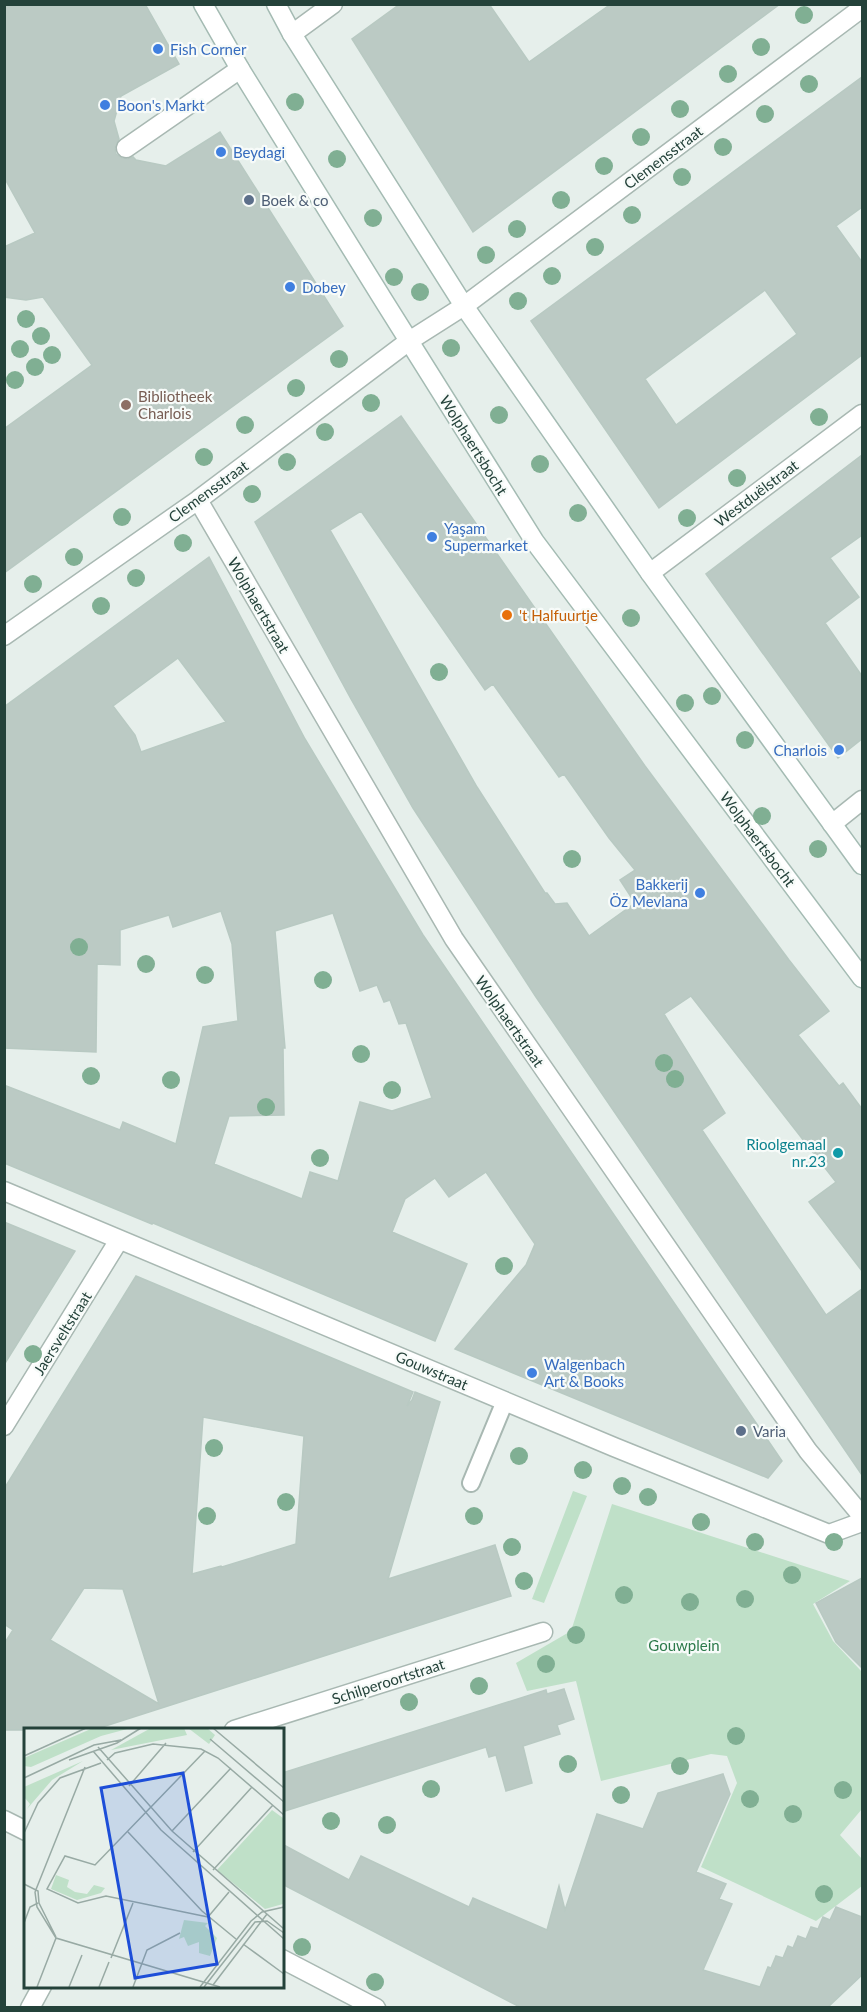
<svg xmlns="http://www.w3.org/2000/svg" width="867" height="2012" font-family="Lato,sans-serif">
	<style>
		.green { fill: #bfe0c8 }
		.building { fill: #bbcac4; stroke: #b8c9c2; stroke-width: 1.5; fill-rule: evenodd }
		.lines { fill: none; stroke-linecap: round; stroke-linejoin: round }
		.lane-casing { stroke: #a8b8b2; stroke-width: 20 }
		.street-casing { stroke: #a8b8b2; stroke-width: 21 }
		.secondary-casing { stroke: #a4bbb3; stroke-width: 21 }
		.lane { stroke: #fff; stroke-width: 16 }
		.street { stroke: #fff; stroke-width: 18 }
		.secondary { stroke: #fff; stroke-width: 18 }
		.tree { fill: #80af93 }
		.shop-dot { fill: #3f7fe0; stroke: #f7fbf9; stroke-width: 2 }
		.service-dot { fill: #5c6f8a; stroke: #f7fbf9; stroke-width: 2 }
		.education-dot { fill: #8d6e63; stroke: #f7fbf9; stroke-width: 2 }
		.food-dot { fill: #e8710a; stroke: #f7fbf9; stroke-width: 2 }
		.culture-dot { fill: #0f9aa8; stroke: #f7fbf9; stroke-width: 2 }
		.labels { text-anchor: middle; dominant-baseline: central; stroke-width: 4.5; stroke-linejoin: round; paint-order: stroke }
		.shop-label { font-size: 15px; fill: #366cbe; stroke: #f7fbf9; text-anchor: start }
		.street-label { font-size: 15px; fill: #24423a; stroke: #f7fbf9 }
		.service-label { font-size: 15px; fill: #4e5e75; stroke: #f7fbf9; text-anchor: start }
		.education-label { font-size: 15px; fill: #785e54; stroke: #f7fbf9; text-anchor: start }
		.food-label { font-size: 15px; fill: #c56008; stroke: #f7fbf9; text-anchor: start }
		.culture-label { font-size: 15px; fill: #0d838f; stroke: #f7fbf9; text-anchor: end }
		.park-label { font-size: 15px; fill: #2d7a4b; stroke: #f7fbf9 }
		.inset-road { fill: none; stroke: #98aaa4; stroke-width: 1.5 }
		.view { fill: #1d4ed8; fill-opacity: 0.15; stroke: #1d4ed8; stroke-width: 3 }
		.inset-edge { fill: none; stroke: #24423a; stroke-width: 3 }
	</style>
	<rect width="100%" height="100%" fill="#e6efeb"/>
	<!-- green -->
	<path class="green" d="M573,1491L587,1496L544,1603L532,1599Z
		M612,1504L850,1581L813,1604L833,1641L862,1672V1809L840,1835L862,1859V1886L816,1921L701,1867L737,1783L727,1756L711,1754L601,1781L576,1681L527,1691L516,1663L571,1631Z"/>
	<!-- building -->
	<path class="building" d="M4,4H145L179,64L121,96L114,121L119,139L115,148L116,154L122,158L128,159L133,157L136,160L166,166L220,132L343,326L4,573V429L92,365L43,297L26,300L4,297V247L35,233L4,177Z
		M400,4H489L529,62L611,4H780L473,232L352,39Z
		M862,77V207L836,226L862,262V355L659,508L531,321ZM765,290L797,334L676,425L645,379Z
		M401,416L645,766L789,960L829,1011L798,1035L839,1086L843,1083L862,1109V1271L809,1202L836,1182L691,996L664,1014L725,1113L702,1130L826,1315L862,1289V1475L536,997L413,808L351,699L255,522ZM361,511L485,690L493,684L559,777L564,774L609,838L635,870L620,880L635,903L589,936L567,903L555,904L547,893H545L477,787L330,530Z
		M862,455V535L830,558L859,597L825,623L862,676V739L838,758L706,574Z
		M209,557L305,739L423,935L782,1461L768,1478L455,1349L526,1265L535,1244L486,1172L449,1197L435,1178L405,1199L392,1232L467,1264L435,1341L153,1223L152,1224L4,1163V1085L120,1130L123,1122L176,1144L203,1027L238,1021L232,944L221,911L173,927L169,915L120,930V965L97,964L96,1052L4,1048V707ZM178,658L226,722L141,752L135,735L113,706ZM333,913L360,991L377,985L384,1002L390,1000L399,1024L406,1023L432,1098L392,1111L360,1102L338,1181L310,1172L302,1199L214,1164L229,1116L284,1115L283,1048H285L275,931Z
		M4,1222L75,1251L4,1365Z
		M136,1276L413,1392L407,1406L412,1400L415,1392L440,1402L388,1579L495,1545L511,1596L93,1730H4V1644L13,1630L4,1624V1489ZM203,1417L304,1436L296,1544L222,1567L221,1566L192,1574ZM84,1588L123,1589L159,1704L50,1640Z
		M862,1578V1668L836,1642L816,1603Z
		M564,1689L574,1719L557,1725L560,1734L523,1746L532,1783L506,1791L496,1755L489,1757L486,1747L282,1812V1773L546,1690L547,1694Z
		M723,1774L730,1794L696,1872L726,1884L719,1899L732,1904L703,1970L760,1987L768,1967L771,1968L776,1956L783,1958L788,1946L793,1948L798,1936L806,1939L811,1927L818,1929L823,1917L830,1920L836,1907L862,1917V1975L828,2007H520L282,1884V1844L349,1880L361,1856L469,1907L473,1898L547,1930L559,1886L565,1910L597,1814L643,1829L658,1793Z"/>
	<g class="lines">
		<!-- lane casing -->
		<g class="lane-casing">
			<path id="lane" d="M471,1483L505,1401"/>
		</g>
		<!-- street casing -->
		<g class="street-casing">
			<path id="street" d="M292,34L333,4
				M126,148L240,69
				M198,500L454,939L808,1451L862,1516
				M650,573L862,414
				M4,636L198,500L409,341L464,306L862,8
				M832,824L862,800
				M4,1191L614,1447L829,1534L862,1522
				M4,1426L119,1240
				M234,1730L543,1632
				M4,1820L26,1831
				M282,1959L376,2008
				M30,2008L42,1986"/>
		</g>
		<!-- secondary casing -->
		<g class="secondary-casing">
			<path id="secondary" d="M203,4L240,69L382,298L535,542L862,978
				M276,4L292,34L464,306L650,573L862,865"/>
		</g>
		<!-- lane -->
		<use href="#lane" class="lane"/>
		<!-- street -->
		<use href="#street" class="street"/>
		<!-- secondary -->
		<use href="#secondary" class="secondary"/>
	</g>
	<!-- trees -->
	<g class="tree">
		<circle cx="804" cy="15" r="9"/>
		<circle cx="761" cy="47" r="9"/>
		<circle cx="728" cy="74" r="9"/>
		<circle cx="809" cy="84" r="9"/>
		<circle cx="295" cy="102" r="9"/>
		<circle cx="680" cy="109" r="9"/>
		<circle cx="765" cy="114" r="9"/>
		<circle cx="641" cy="137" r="9"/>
		<circle cx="723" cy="147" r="9"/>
		<circle cx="337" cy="159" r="9"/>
		<circle cx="604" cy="166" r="9"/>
		<circle cx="682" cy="177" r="9"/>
		<circle cx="561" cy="200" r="9"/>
		<circle cx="632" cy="215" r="9"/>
		<circle cx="373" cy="218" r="9"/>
		<circle cx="517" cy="229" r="9"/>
		<circle cx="595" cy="247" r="9"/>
		<circle cx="486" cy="255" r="9"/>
		<circle cx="552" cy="276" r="9"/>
		<circle cx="394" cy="277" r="9"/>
		<circle cx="420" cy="292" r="9"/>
		<circle cx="518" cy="301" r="9"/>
		<circle cx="26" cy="319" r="9"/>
		<circle cx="41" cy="336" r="9"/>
		<circle cx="451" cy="348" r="9"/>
		<circle cx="20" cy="349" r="9"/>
		<circle cx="52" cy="355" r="9"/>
		<circle cx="339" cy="359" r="9"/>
		<circle cx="35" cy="367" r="9"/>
		<circle cx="15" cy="380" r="9"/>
		<circle cx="296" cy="388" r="9"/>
		<circle cx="371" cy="403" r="9"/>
		<circle cx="499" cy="415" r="9"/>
		<circle cx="819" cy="417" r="9"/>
		<circle cx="245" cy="425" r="9"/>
		<circle cx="325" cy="432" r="9"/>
		<circle cx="204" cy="457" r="9"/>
		<circle cx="287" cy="462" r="9"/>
		<circle cx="540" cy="464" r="9"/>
		<circle cx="737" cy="478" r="9"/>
		<circle cx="252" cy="494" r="9"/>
		<circle cx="578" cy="513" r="9"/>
		<circle cx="122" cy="517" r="9"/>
		<circle cx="687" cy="518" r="9"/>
		<circle cx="183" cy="543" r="9"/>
		<circle cx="74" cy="557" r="9"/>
		<circle cx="136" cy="578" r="9"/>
		<circle cx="33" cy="584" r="9"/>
		<circle cx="101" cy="606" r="9"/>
		<circle cx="631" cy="618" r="9"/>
		<circle cx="439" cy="672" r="9"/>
		<circle cx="712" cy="696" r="9"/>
		<circle cx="685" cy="703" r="9"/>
		<circle cx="745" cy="740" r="9"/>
		<circle cx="762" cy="816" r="9"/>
		<circle cx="818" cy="849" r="9"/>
		<circle cx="572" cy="859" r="9"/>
		<circle cx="79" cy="947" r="9"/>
		<circle cx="146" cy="964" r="9"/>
		<circle cx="205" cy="975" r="9"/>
		<circle cx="323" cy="980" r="9"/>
		<circle cx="361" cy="1054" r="9"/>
		<circle cx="664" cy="1063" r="9"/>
		<circle cx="91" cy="1076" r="9"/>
		<circle cx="675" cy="1079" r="9"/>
		<circle cx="171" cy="1080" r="9"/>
		<circle cx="392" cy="1090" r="9"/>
		<circle cx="266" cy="1107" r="9"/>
		<circle cx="320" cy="1158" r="9"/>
		<circle cx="504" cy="1266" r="9"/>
		<circle cx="33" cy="1354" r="9"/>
		<circle cx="214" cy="1448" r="9"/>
		<circle cx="519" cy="1456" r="9"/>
		<circle cx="583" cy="1470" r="9"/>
		<circle cx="622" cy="1486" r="9"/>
		<circle cx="648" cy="1497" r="9"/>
		<circle cx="286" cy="1502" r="9"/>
		<circle cx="207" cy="1516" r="9"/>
		<circle cx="474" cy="1516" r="9"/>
		<circle cx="701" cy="1522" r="9"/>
		<circle cx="755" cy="1542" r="9"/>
		<circle cx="834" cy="1542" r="9"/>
		<circle cx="512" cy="1547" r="9"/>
		<circle cx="792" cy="1575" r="9"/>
		<circle cx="524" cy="1581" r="9"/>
		<circle cx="624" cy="1595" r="9"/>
		<circle cx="745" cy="1599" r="9"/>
		<circle cx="690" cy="1602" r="9"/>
		<circle cx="576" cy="1635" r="9"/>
		<circle cx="546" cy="1664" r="9"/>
		<circle cx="479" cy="1686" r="9"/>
		<circle cx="409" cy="1702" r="9"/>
		<circle cx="736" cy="1736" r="9"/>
		<circle cx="568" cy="1764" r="9"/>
		<circle cx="680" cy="1766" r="9"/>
		<circle cx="431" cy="1789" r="9"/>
		<circle cx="843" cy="1790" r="9"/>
		<circle cx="621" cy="1795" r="9"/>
		<circle cx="750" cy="1799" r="9"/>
		<circle cx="793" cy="1814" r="9"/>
		<circle cx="331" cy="1821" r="9"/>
		<circle cx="387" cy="1825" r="9"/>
		<circle cx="824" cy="1894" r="9"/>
		<circle cx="302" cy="1947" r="9"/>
		<circle cx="375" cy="1982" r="9"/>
	</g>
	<!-- markers -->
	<g class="shop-dot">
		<circle cx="158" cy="49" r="6"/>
		<circle cx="105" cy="105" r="6"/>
		<circle cx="221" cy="152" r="6"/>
		<circle cx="290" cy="287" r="6"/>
		<circle cx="432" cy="537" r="6"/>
		<circle cx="839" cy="750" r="6"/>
		<circle cx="700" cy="893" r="6"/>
		<circle cx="532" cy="1373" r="6"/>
	</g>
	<g class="service-dot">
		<circle cx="249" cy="200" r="6"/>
		<circle cx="741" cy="1431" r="6"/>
	</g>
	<circle class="education-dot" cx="126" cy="405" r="6"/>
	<circle class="food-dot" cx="507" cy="615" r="6"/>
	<circle class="culture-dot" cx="838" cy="1153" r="6"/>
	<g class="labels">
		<!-- shop labels -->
		<g class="shop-label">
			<text x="170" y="49">Fish Corner</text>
			<text x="117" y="105">Boon's Markt</text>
			<text x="233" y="152">Beydagi</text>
			<text x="302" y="287">Dobey</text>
			<text x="444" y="528">Yaşam<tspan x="444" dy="17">Supermarket</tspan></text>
			<text x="827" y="750" text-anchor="end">Charlois</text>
			<text x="688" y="884" text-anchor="end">Bakkerij<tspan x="688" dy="17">Öz Mevlana</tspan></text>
			<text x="544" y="1364">Walgenbach<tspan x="544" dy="17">Art &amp; Books</tspan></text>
		</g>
		<!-- street labels -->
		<g class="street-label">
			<text transform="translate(663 157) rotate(-37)">Clemensstraat</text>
			<text transform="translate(474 445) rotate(58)">Wolphaertsbocht</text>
			<text transform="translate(208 491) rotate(-36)">Clemensstraat</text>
			<text transform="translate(756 493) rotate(-37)">Westduëlstraat</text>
			<text transform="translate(259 605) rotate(60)">Wolphaertstraat</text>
			<text transform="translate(758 839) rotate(53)">Wolphaertsbocht</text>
			<text transform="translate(510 1021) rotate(55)">Wolphaertstraat</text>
			<text transform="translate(62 1333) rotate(-58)">Jaersveltstraat</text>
			<text transform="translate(432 1370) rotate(23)">Gouwstraat</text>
			<text transform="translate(388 1681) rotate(-18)">Schilperoortstraat</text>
		</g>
		<!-- service labels -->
		<g class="service-label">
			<text x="261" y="200">Boek &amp; co</text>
			<text x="753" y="1431">Varia</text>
		</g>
		<!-- education labels -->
		<g class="education-label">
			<text x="138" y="396">Bibliotheek<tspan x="138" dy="17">Charlois</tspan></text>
		</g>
		<!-- food labels -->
		<g class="food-label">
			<text x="519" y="615">'t Halfuurtje</text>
		</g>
		<!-- culture labels -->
		<g class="culture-label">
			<text x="826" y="1144">Rioolgemaal<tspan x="826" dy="17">nr.23</tspan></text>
		</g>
		<!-- park labels -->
		<g class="park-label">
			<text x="684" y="1645">Gouwplein</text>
		</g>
	</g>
	<!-- overview -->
	<g transform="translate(24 1728)">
		<rect width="260" height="260" fill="#e6efeb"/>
		<path d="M69,0H107L77,8L7,39L0,38V30ZM127,0H160L163,7L87,22ZM164,0H183L191,7L185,16ZM59,33L28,52L3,81L6,76L0,69V59ZM248,82L259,90V176L241,181L193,142ZM32,147L45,152L43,159L51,164L63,166L70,157L81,160L77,165L53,172L27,161ZM160,192L184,195L181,198L193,210L186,228L175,225V214L164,218L160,209L155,211Z" fill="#bfe0c8"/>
		<path class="inset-road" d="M189,0L260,60M186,11L260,74M74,19L148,103L260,201M69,23L137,102L260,211M181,23L71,137L41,128L23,161L54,175L82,168L184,189M0,28L62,0M45,32L93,15L117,0M83,32L91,25L129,16L177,21L194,30L260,87M0,50L70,17L97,12M105,58L142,15M148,103L207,40M104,104L178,183L212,211M0,105L14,75L36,50L77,35M169,124L228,59M189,142L249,77M0,156L14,163L15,175L32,209M11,164L13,179L32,210L196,259M11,164L61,39M184,189L205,164M0,195L6,179L14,175M219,216L260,246M87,230L109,175M189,257L243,186M13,259L32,210M45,259L58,227M75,259L85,234M109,259L123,222L156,205M176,259L227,193L238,184L260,179M180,259L231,194L243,193L260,205"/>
		<path class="view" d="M159,45L193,236L111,250L77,60Z"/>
		<rect width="260" height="260" class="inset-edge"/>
	</g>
	<!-- border -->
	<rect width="867" height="2012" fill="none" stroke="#24423a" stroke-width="12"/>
</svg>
